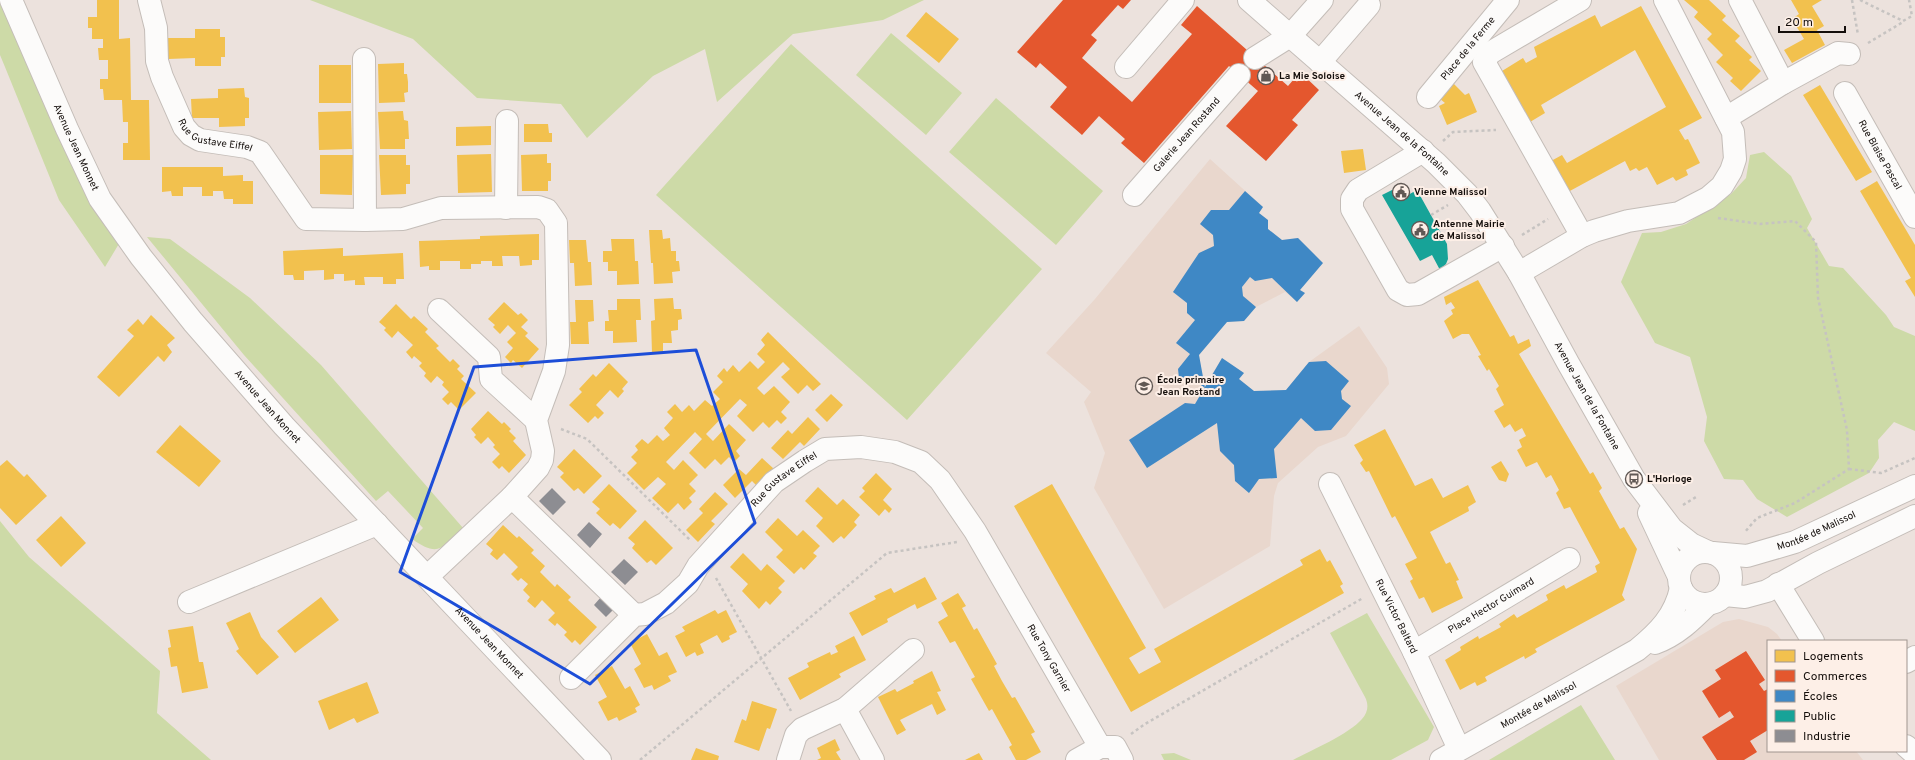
<svg xmlns="http://www.w3.org/2000/svg" width="1915" height="760" font-family="Overpass,sans-serif">
	<style>
		.built { fill: #e9d7cd }
		.green { fill: #cddaa7 }
		.homes { fill: #f2c14e }
		.shops { fill: #e4572e }
		.schools { fill: #3f88c5 }
		.public { fill: #17a398 }
		.industry { fill: #8d8d92 }
		.lines { fill: none; stroke-linecap: round; stroke-linejoin: round }
		.minor-casing { stroke: #c4bdb8; stroke-width: 24 }
		.path { stroke: #c6c3c1; stroke-width: 2.5; stroke-dasharray: 3 3; stroke-linecap: butt }
		.minor { stroke: #fcfbfa; stroke-width: 22 }
		.marked { fill: none; stroke: #1d4ed8; stroke-width: 3; stroke-linejoin: round }
		.labels { text-anchor: middle; dominant-baseline: central; stroke-width: 4; stroke-linejoin: round; paint-order: stroke }
		.street-label { font-size: 10px; fill: #140e0b; stroke: #fdefe7 }
		.poi-label { font-size: 10px; font-weight: bold; fill: #140e0b; stroke: #fdefe7; text-anchor: start }
	</style>
	<rect width="100%" height="100%" fill="#ece2dd"/>
	<!-- built -->
	<path class="built" d="M1210,159L1263,207L1259,213L1268,220V229L1282,240L1298,238L1323,263L1300,290L1305,293L1297,302L1285,292L1256,307L1244,321L1227,322L1199,355L1204,387L1222,358L1244,373L1239,379L1254,391L1286,390L1309,362L1359,326L1387,368L1389,384L1346,436L1318,447L1278,483L1274,496L1270,546L1164,609L1094,488L1105,453L1084,402L1091,392L1046,353L1095,299Z
		M1739,619L1768,627L1777,634L1782,641H1768V751H1856L1863,760H1659L1616,686L1723,622Z"/>
	<!-- green -->
	<path class="green" d="M310,0H924L883,20L793,34L717,102L705,49L653,76L587,138L561,104L477,98L413,39Z
		M0,2L66,153L120,242L105,267L59,200L5,67L0,55Z
		M891,33L962,93L926,135L856,75Z
		M791,44L1042,269L907,420L656,195Z
		M996,98L1103,191L1056,245L949,152Z
		M1764,152L1791,176L1812,219L1807,228L1829,266L1843,268L1886,315L1894,327L1915,336V431L1894,422L1878,440L1879,458L1869,473L1787,517L1757,499L1743,480L1724,479L1704,441L1707,417L1690,357L1655,343L1621,282L1642,233L1661,232L1686,224L1731,194L1746,178L1750,155Z
		M147,237L170,239L250,298L321,365L463,528C442,548 439,558 412,539L423,528L388,491L376,501L244,355Z
		M0,521L29,557L160,671L157,713L211,760H0Z
		M1367,613L1434,727L1428,740L1391,760H1293C1312,750 1349,734 1362,719C1368,712 1369,705 1365,697L1330,633Z
		M1581,705L1615,760H1489Z
		M1174,753L1191,760H1164L1161,754Z"/>
	<!-- homes -->
	<path class="homes" d="M97,0H119V39L130,38L131,100H149L150,160H123V143H128V122H123L122,100H104L103,89H100V79H108V60H99L98,48H103V39H92V28H88V17H97Z
		M1684,0H1709L1726,16L1722,20L1740,36L1735,41L1752,57L1749,60L1761,71L1741,91L1730,81L1733,78L1716,62L1723,55L1707,39L1712,34L1694,17L1698,12Z
		M1791,0H1822L1812,6L1824,26L1817,30L1825,45L1792,63L1784,50L1804,39L1792,19L1799,14Z
		M1641,6L1702,118L1679,130L1685,140L1688,139L1700,163L1686,170L1688,175L1676,181L1673,177L1657,185L1647,167L1639,171L1636,168L1630,171L1625,161L1568,192L1551,161L1562,155L1567,163L1666,107L1635,50L1541,105L1545,113L1530,122L1502,71L1523,58L1526,63L1537,57L1534,47L1595,15L1601,27Z
		M926,12L959,39L939,63L906,36Z
		M195,29H220V37H225V57H221V66H195V58L168,59L167,38H195Z
		M404,63V74H407L408,82V92L404,93L405,102L379,103L378,64Z
		M319,65H351V103H319Z
		M1453,83L1465,95L1469,93L1477,112L1447,125L1439,106L1445,103L1439,98Z
		M1820,85L1872,172L1856,181L1803,95Z
		M244,88L245,97L249,98V118H245V126L219,127V118H192L191,99L218,98V89Z
		M351,111L352,149L319,150L318,112Z
		M403,111L404,120L408,121L409,139H405V149H380L378,112Z
		M524,124H548L549,133H552V142H524Z
		M491,126V145L456,146V127Z
		M1363,149L1366,170L1344,173L1341,151Z
		M491,154L492,192L458,193L457,155Z
		M547,154V163H551V181H548V191H522L521,155Z
		M320,155H353L352,195L320,194Z
		M379,155H406V165H410V184H406V194L381,195Z
		M162,167H223V176L243,175V181H253V204H233V199H224L223,191H213V196H202V187H183V196H172L171,191L162,192Z
		M1877,181L1915,245V297L1905,281L1911,278L1860,191Z
		M649,230H662L663,239L670,238L671,251H676V261H679L680,271L672,272L673,283L654,284L653,263H651Z
		M539,234V260H532V265L520,266L519,256H502L503,266H492V261H481V264H471V269H460V261H440V270H429V266L420,267L419,241L480,239V236Z
		M611,239H634L635,261H638L639,284L617,285V271H608V262H603V251H612Z
		M569,240H586L588,262H591L592,285L575,286L574,263H570Z
		M343,248V256L403,253L404,279H396V284H383V277H364L365,285H355V280L344,281V274H334V279L324,280V270L304,271V280H294L293,275H284L283,251Z
		M1478,280L1510,337L1514,335L1518,344L1529,339L1531,346L1519,354L1590,474L1593,472L1602,488L1599,491L1620,529L1624,527L1637,549L1622,595L1625,600L1535,649L1537,652L1525,659L1524,656L1485,677L1487,681L1477,686L1475,682L1460,690L1445,660L1461,650L1460,647L1478,636L1479,639L1501,627L1499,624L1514,614L1517,618L1548,600L1546,595L1564,585L1566,589L1597,572L1595,566L1600,563L1570,507L1564,509L1556,493L1559,490L1551,475L1546,478L1537,462L1526,467L1517,450L1522,447L1519,440L1526,436L1522,428L1515,432L1510,424L1504,428L1494,411L1504,405L1496,389L1499,386L1489,369L1487,371L1478,356L1481,355L1469,334H1462L1453,339L1444,321L1453,314L1451,310L1455,308L1451,302L1446,305L1444,297Z
		M673,298L674,309H681L682,319L678,320V330L671,331L672,343H663V353H652L651,321L655,320L654,299Z
		M617,299H640L641,320H636L637,342L613,343V331H605V321H609L608,310H617Z
		M575,300H593L594,321L588,322L589,344H571L570,322H576Z
		M504,302L518,315L521,313L528,320L521,327L528,333L525,336L539,349L522,368L513,360L511,363L505,357L513,348L507,342L516,333L508,325L500,334L493,327L495,325L488,319Z
		M396,304L411,319L414,316L428,329L425,332L439,346L436,348L450,362L453,359L460,366L457,369L464,376L461,379L476,393L459,410L451,402L448,405L442,399L449,392L442,385L444,382L437,376L431,383L424,376L426,373L419,366L422,363L414,356L412,359L406,352L413,345L398,331L392,338L384,330L386,328L379,322Z
		M151,315L175,338L167,345L172,352L164,362L158,356L119,397L97,377L134,336L127,330L138,319L143,325Z
		M768,332L821,384L813,391L807,385L798,394L781,377L790,369L783,362L757,388L764,395L774,386L790,402L781,412L787,418L781,424L777,420L769,428L763,422L753,432L737,416L747,405L740,399L706,434L713,441L729,424L746,440L736,451L740,456L734,462L729,457L721,465L715,459L705,469L689,453L702,439L695,432L666,462L674,470L683,460L698,475L689,484L696,491L689,498L692,502L684,510L678,503L668,513L652,498L666,484L658,477L644,490L627,473L637,463L631,457L638,450L635,446L642,439L648,444L657,435L663,441L670,435L664,428L673,418L667,412L675,404L682,412L689,405L694,411L705,400L712,406L720,399L713,392L723,382L717,376L724,368L727,372L733,365L739,372L750,361L758,369L765,362L757,354L765,345L761,340Z
		M609,363L628,382L622,389L624,391L618,398L610,390L596,405L604,413L598,419L595,416L588,423L569,405L582,392L579,389L593,374L596,377Z
		M831,394L843,405L827,422L815,410Z
		M488,411L502,424L504,422L511,429L509,431L516,438L513,441L526,455L509,473L502,466L499,469L492,462L500,454L493,447L495,445L488,437L481,444L474,437L476,435L471,429Z
		M808,417L820,429L804,446L800,442L783,459L771,448L788,430L792,434Z
		M180,425L221,461L199,487L156,452Z
		M1385,429L1415,486L1432,478L1443,498L1468,485L1476,502L1468,507L1469,511L1430,532L1446,564L1450,562L1459,580L1456,581L1463,598L1432,613L1424,597L1419,599L1410,581L1413,579L1405,564L1417,558L1395,516L1392,518L1369,471L1366,472L1360,463L1363,460L1354,445Z
		M574,449L602,476L584,494L578,488L574,491L560,477L564,473L557,467Z
		M762,458L774,469L757,486L752,481L735,498L723,485L739,469L746,475Z
		M7,460L24,477L27,474L47,496L16,525L0,508V466Z
		M1501,461L1509,474L1506,482L1499,480L1491,467Z
		M876,473L892,489L883,500L892,509L889,513L885,509L879,516L859,497L865,491L862,488Z
		M609,484L637,511L620,529L613,523L610,526L596,513L600,509L592,502Z
		M1052,484L1146,648L1129,658L1139,674L1161,662L1154,649L1303,565L1300,560L1320,549L1327,562L1330,560L1343,584L1340,586L1344,593L1131,712L1014,506Z
		M818,487L837,505L843,499L860,515L854,522L857,525L844,539L841,536L833,543L816,526L823,518L805,501Z
		M715,492L728,504L711,521L715,524L698,542L686,530L703,513L699,509Z
		M61,516L86,543L61,567L36,540Z
		M778,518L797,536L803,530L820,546L813,553L817,556L804,570L801,567L794,574L776,557L783,550L765,532Z
		M645,520L673,548L656,565L651,560L647,563L632,548L635,544L628,538Z
		M503,525L517,538L519,536L534,550L531,553L545,566L540,572L555,587L557,584L571,597L568,600L597,627L580,645L575,640L572,643L564,635L567,632L557,623L555,626L548,620L555,613L542,600L535,608L527,601L530,597L523,590L528,584L521,578L518,581L511,574L518,567L504,553L497,560L490,554L493,550L486,544Z
		M743,553L761,571L767,564L785,581L778,588L782,592L770,605L766,601L759,609L742,591L748,584L730,567Z
		M925,577L937,599L917,609L915,604L887,619L888,622L862,636L849,613L876,599L874,596L891,588L894,593Z
		M958,593L966,606L962,608L974,630L977,628L997,664L994,666L1002,681L1012,698L1015,697L1035,732L1031,734L1041,752L1026,760H1016L1009,747L1012,745L992,709L989,711L971,679L975,677L955,641L950,643L938,622L948,616L941,603Z
		M321,597L339,620L295,653L277,631Z
		M715,610L718,614L726,610L737,632L729,636L730,639L722,643L717,635L700,644L704,653L697,656L695,652L686,657L675,636L685,631L682,627Z
		M250,612L261,637L279,657L257,675L236,651L239,649L226,623Z
		M193,626L199,662H203L208,688L182,693L177,666L171,667L168,648L171,647L168,630Z
		M647,634L659,656L667,652L677,672L668,676L671,681L654,690L652,685L644,688L634,669L641,664L630,643Z
		M854,636L866,660L839,674L841,677L800,700L788,678L809,667L807,663L830,652L831,655L838,652L835,646Z
		M612,666L625,689L630,686L640,705L635,708L637,712L619,721L617,717L608,721L598,702L607,697L595,675Z
		M932,671L941,691L937,692L946,710L937,715L932,704L900,720L906,730L897,735L878,697L895,689L897,692L914,683L913,681Z
		M367,682L379,713L357,723L354,718L329,730L318,701Z
		M752,701L777,709L770,729L767,728L759,751L734,742L742,719L746,721Z
		M835,739L840,750L836,752L841,760H817L821,758L817,748Z
		M696,748L719,756L718,760H691Z
		M979,753L983,760H965Z"/>
	<!-- shops -->
	<path class="shops" d="M1063,0H1131L1123,9L1118,5L1091,35L1097,40L1082,58L1132,102L1192,34L1181,25L1197,6L1288,86L1300,72L1319,90L1292,120L1298,125L1266,161L1226,126L1258,91L1229,66L1144,163L1121,143L1125,139L1099,116L1082,135L1050,107L1067,87L1040,63L1036,68L1017,52Z
		M1746,651L1765,680L1759,684L1764,691L1768,689V730L1750,741L1757,752L1744,760H1717L1702,737L1734,717L1730,711L1719,718L1702,691L1721,679L1715,670Z"/>
	<!-- schools -->
	<path class="schools" d="M1245,191L1263,207L1259,213L1268,220V229L1282,240L1298,238L1323,263L1300,290L1305,293L1297,302L1272,278L1255,281L1250,277L1242,287L1243,296L1256,307L1244,321L1227,322L1199,355L1205,388L1198,383L1191,384L1189,377L1179,378L1178,369L1190,354L1176,343L1195,320L1187,313V303L1173,292L1199,253L1214,246L1213,235L1200,224L1211,210H1229Z
		M1222,358L1244,373L1239,379L1254,391L1286,390L1309,362L1326,361L1349,381L1341,391L1342,399L1351,406L1331,430L1315,431L1301,418L1274,449L1277,478L1259,479L1249,493L1235,481L1234,465L1220,451L1217,423L1147,468L1129,440L1185,403L1195,404Z"/>
	<!-- public -->
	<path class="public" d="M1400,186L1406,196L1417,190L1447,244L1448,259L1446,264L1440,270L1432,255L1420,261L1382,195Z"/>
	<!-- industry -->
	<path class="industry" d="M552,488L566,502L553,515L539,501Z
		M589,522L602,534L590,548L577,535Z
		M624,559L638,572L625,585L611,572Z
		M601,597L614,609L606,617L594,605Z"/>
	<g class="lines">
		<!-- minor casing -->
		<g class="minor-casing">
			<g id="minor">
				<path id="s1" d="M11,0L67,129L100,199L141,257L193,322L284,426L600,760"/>
				<path id="s2" d="M149,0L156,28L157,61L162,77L184,127L191,135L200,140L247,147L260,152L306,219L365,220L403,219L441,208L538,207L547,210L556,223L558,345L554,371L536,420L543,451L542,460L538,468L512,497L428,576"/>
				<path id="s3" d="M1249,0L1436,163L1467,194L1480,211L1519,273L1568,363L1634,479L1672,529L1691,544L1708,552"/>
				<path d="M1580,0L1490,53L1484,62L1582,236"/>
				<path d="M1255,58L1290,36L1322,0"/>
				<path d="M364,59L365,220"/>
				<path d="M1320,62L1369,5"/>
				<path d="M1126,67L1183,0"/>
				<path d="M1783,83L1838,53L1849,54"/>
				<path id="s4" d="M1845,93L1915,217"/>
				<path id="s5" d="M1428,97L1508,0"/>
				<path d="M1726,118L1783,83L1740,0"/>
				<path d="M1423,151L1358,190L1352,199V209L1398,290L1407,295L1418,294L1503,246"/>
				<path id="s6" d="M1134,195L1239,75"/>
				<path d="M506,208L507,121"/>
				<path d="M1519,273L1582,236L1594,231L1628,221L1679,213L1708,198L1722,186L1731,171L1735,159L1733,132L1665,0"/>
				<path d="M439,310L489,357L491,379L536,420"/>
				<path id="s7" d="M1330,484L1414,652L1459,749"/>
				<path d="M512,497L634,615"/>
				<path d="M1649,513L1679,577"/>
				<circle cx="1705" cy="578" r="26"/>
				<path id="s8" d="M1713,553L1747,556L1795,542L1915,486"/>
				<path d="M1778,584L1813,641"/>
				<path d="M1725,595L1745,597L1767,591L1818,563L1915,516"/>
				<path d="M189,602L377,524"/>
				<path d="M1655,643C1677,635 1692,620 1708,604"/>
				<path id="s9" d="M1414,652L1569,559"/>
				<path d="M1906,662L1915,657"/>
				<path id="s10" d="M571,678L634,615L645,614L666,603L688,583L698,566L774,482L805,461L825,449L861,447L895,452L921,462L940,480L975,531L1100,747H1115L1122,760"/>
				<path d="M845,709L873,760"/>
				<path d="M1906,746L1915,754"/>
				<path d="M788,760L796,735L802,729L845,709L913,650"/>
				<path d="M1077,760L1100,747"/>
				<path id="s11" d="M1441,760L1637,650C1659,632 1675,616 1681,588"/>
			</g>
		</g>
		<!-- path -->
		<path class="path" d="M1852,0L1858,35
			M1860,0L1903,21L1912,16L1909,0
			M1868,43L1903,22
			M1443,141L1453,132L1496,130
			M1431,215L1448,205
			M1718,218L1760,224L1795,221L1816,242L1818,298L1847,430L1849,469L1795,503L1757,518L1744,533
			M1522,235L1548,219
			M561,429L587,439L691,541
			M1849,469L1881,473L1915,458
			M1683,505L1696,497
			M716,578L791,711
			M1131,734L1145,724L1363,598
			M640,760L887,553L957,542"/>
		<!-- minor -->
		<use href="#minor" class="minor"/>
	</g>
	<!-- marked area -->
	<path class="marked" d="M696,350L755,523L590,684L400,572L474,367Z"/>
	<!-- icons -->
	<defs>
		<g id="shop-ring" transform="scale(0.9)"><circle r="9.5" fill="#fdefe7" stroke="#605854" stroke-width="1.5"/><path d="M-5-2.5h2.3a2.7 3.5 0 0 1 5.4 0H5L5.5 6h-11ZM-1.5-2.5h3a1.5 2.3 0 0 0-3 0Z" fill="#605854"/></g>
		<g id="civic-ring" transform="scale(0.9)"><circle r="9.5" fill="#fdefe7" stroke="#605854" stroke-width="1.5"/><path d="M-.6-6.5H3V-4.5H.6V-3L4-1V1h2V6H-6V1h2V-1L-.6-3ZM-1.2 2.5V6h2.4V2.5Z" fill="#605854"/></g>
		<g id="school-ring" transform="scale(0.9)"><circle r="9.5" fill="#fdefe7" stroke="#605854" stroke-width="1.5"/><path d="M0-5L7-2L0 1L-7-2ZM-4 1L0 2.5L4 1V4Q0 6-4 4Z" fill="#605854"/></g>
		<g id="bus-ring" transform="scale(0.9)"><circle r="9.5" fill="#fdefe7" stroke="#605854" stroke-width="1.5"/><path d="M-5-6H5V4H4V6H2V4H-2V6H-4V4H-5ZM-3.5-4V0h7V-4ZM-3.5 1.2v1.5H-2V1.2ZM2 1.2v1.5H3.5V1.2Z" fill="#605854"/></g>
	</defs>
	<g fill-rule="evenodd">
		<use href="#shop-ring" x="1266" y="76"/>
		<use href="#civic-ring" x="1401" y="192"/>
		<use href="#civic-ring" x="1420" y="230"/>
		<use href="#school-ring" x="1144" y="386"/>
		<use href="#bus-ring" x="1634" y="479"/>
	</g>
	<g class="labels">
		<!-- street labels -->
		<g class="street-label">
			<text stroke="none"><textPath href="#s5" startOffset="63">Place de la Ferme</textPath></text>
			<text stroke="none"><textPath href="#s2" startOffset="166">Rue Gustave Eiffel</textPath></text>
			<text stroke="none"><textPath href="#s3" startOffset="203">Avenue Jean de la Fontaine</textPath></text>
			<text stroke="none"><textPath href="#s6" startOffset="80">Galerie Jean Rostand</textPath></text>
			<text stroke="none"><textPath href="#s1" startOffset="161">Avenue Jean Monnet</textPath></text>
			<text stroke="none"><textPath href="#s4" startOffset="71">Rue Blaise Pascal</textPath></text>
			<text stroke="none"><textPath href="#s3" startOffset="527">Avenue Jean de la Fontaine</textPath></text>
			<text stroke="none"><textPath href="#s1" startOffset="485">Avenue Jean Monnet</textPath></text>
			<text stroke="none"><textPath href="#s10" startOffset="296">Rue Gustave Eiffel</textPath></text>
			<text stroke="none"><textPath href="#s8" startOffset="108">Montée de Malissol</textPath></text>
			<text stroke="none"><textPath href="#s9" startOffset="90">Place Hector Guimard</textPath></text>
			<text stroke="none"><textPath href="#s7" startOffset="148">Rue Victor Baltard</textPath></text>
			<text stroke="none"><textPath href="#s1" startOffset="809">Avenue Jean Monnet</textPath></text>
			<text stroke="none"><textPath href="#s10" startOffset="681">Rue Tony Garnier</textPath></text>
			<text stroke="none"><textPath href="#s11" startOffset="112">Montée de Malissol</textPath></text>
		</g>
		<!-- poi labels -->
		<g class="poi-label">
			<text x="1279" y="76">La Mie Soloise</text>
			<text x="1414" y="192">Vienne Malissol</text>
			<text x="1433" y="224">Antenne Mairie<tspan x="1433" dy="12">de Malissol</tspan></text>
			<text x="1157" y="380">École primaire<tspan x="1157" dy="12">Jean Rostand</tspan></text>
			<text x="1647" y="479">L'Horloge</text>
		</g>
	</g>
	<!-- legend -->
	<rect x="1767" y="640" width="140" height="112" fill="#fdefe7" stroke="#a0958f"/>
	<rect x="1775" y="650" width="20" height="12" fill="#f2c14e" stroke="#a0958f"/>
	<text x="1803" y="660" font-size="12" fill="#140e0b">Logements</text>
	<rect x="1775" y="670" width="20" height="12" fill="#e4572e" stroke="#a0958f"/>
	<text x="1803" y="680" font-size="12" fill="#140e0b">Commerces</text>
	<rect x="1775" y="690" width="20" height="12" fill="#3f88c5" stroke="#a0958f"/>
	<text x="1803" y="700" font-size="12" fill="#140e0b">Écoles</text>
	<rect x="1775" y="710" width="20" height="12" fill="#17a398" stroke="#a0958f"/>
	<text x="1803" y="720" font-size="12" fill="#140e0b">Public</text>
	<rect x="1775" y="730" width="20" height="12" fill="#8d8d92" stroke="#a0958f"/>
	<text x="1803" y="740" font-size="12" fill="#140e0b">Industrie</text>
	<!-- scale -->
	<path d="M1779 26v6h66v-6" fill="none" stroke="#140e0b" stroke-width="2"/>
	<text x="1785" y="26" font-size="12" fill="#140e0b" stroke="#fdefe7" stroke-width="3" paint-order="stroke">20 m</text>
</svg>
